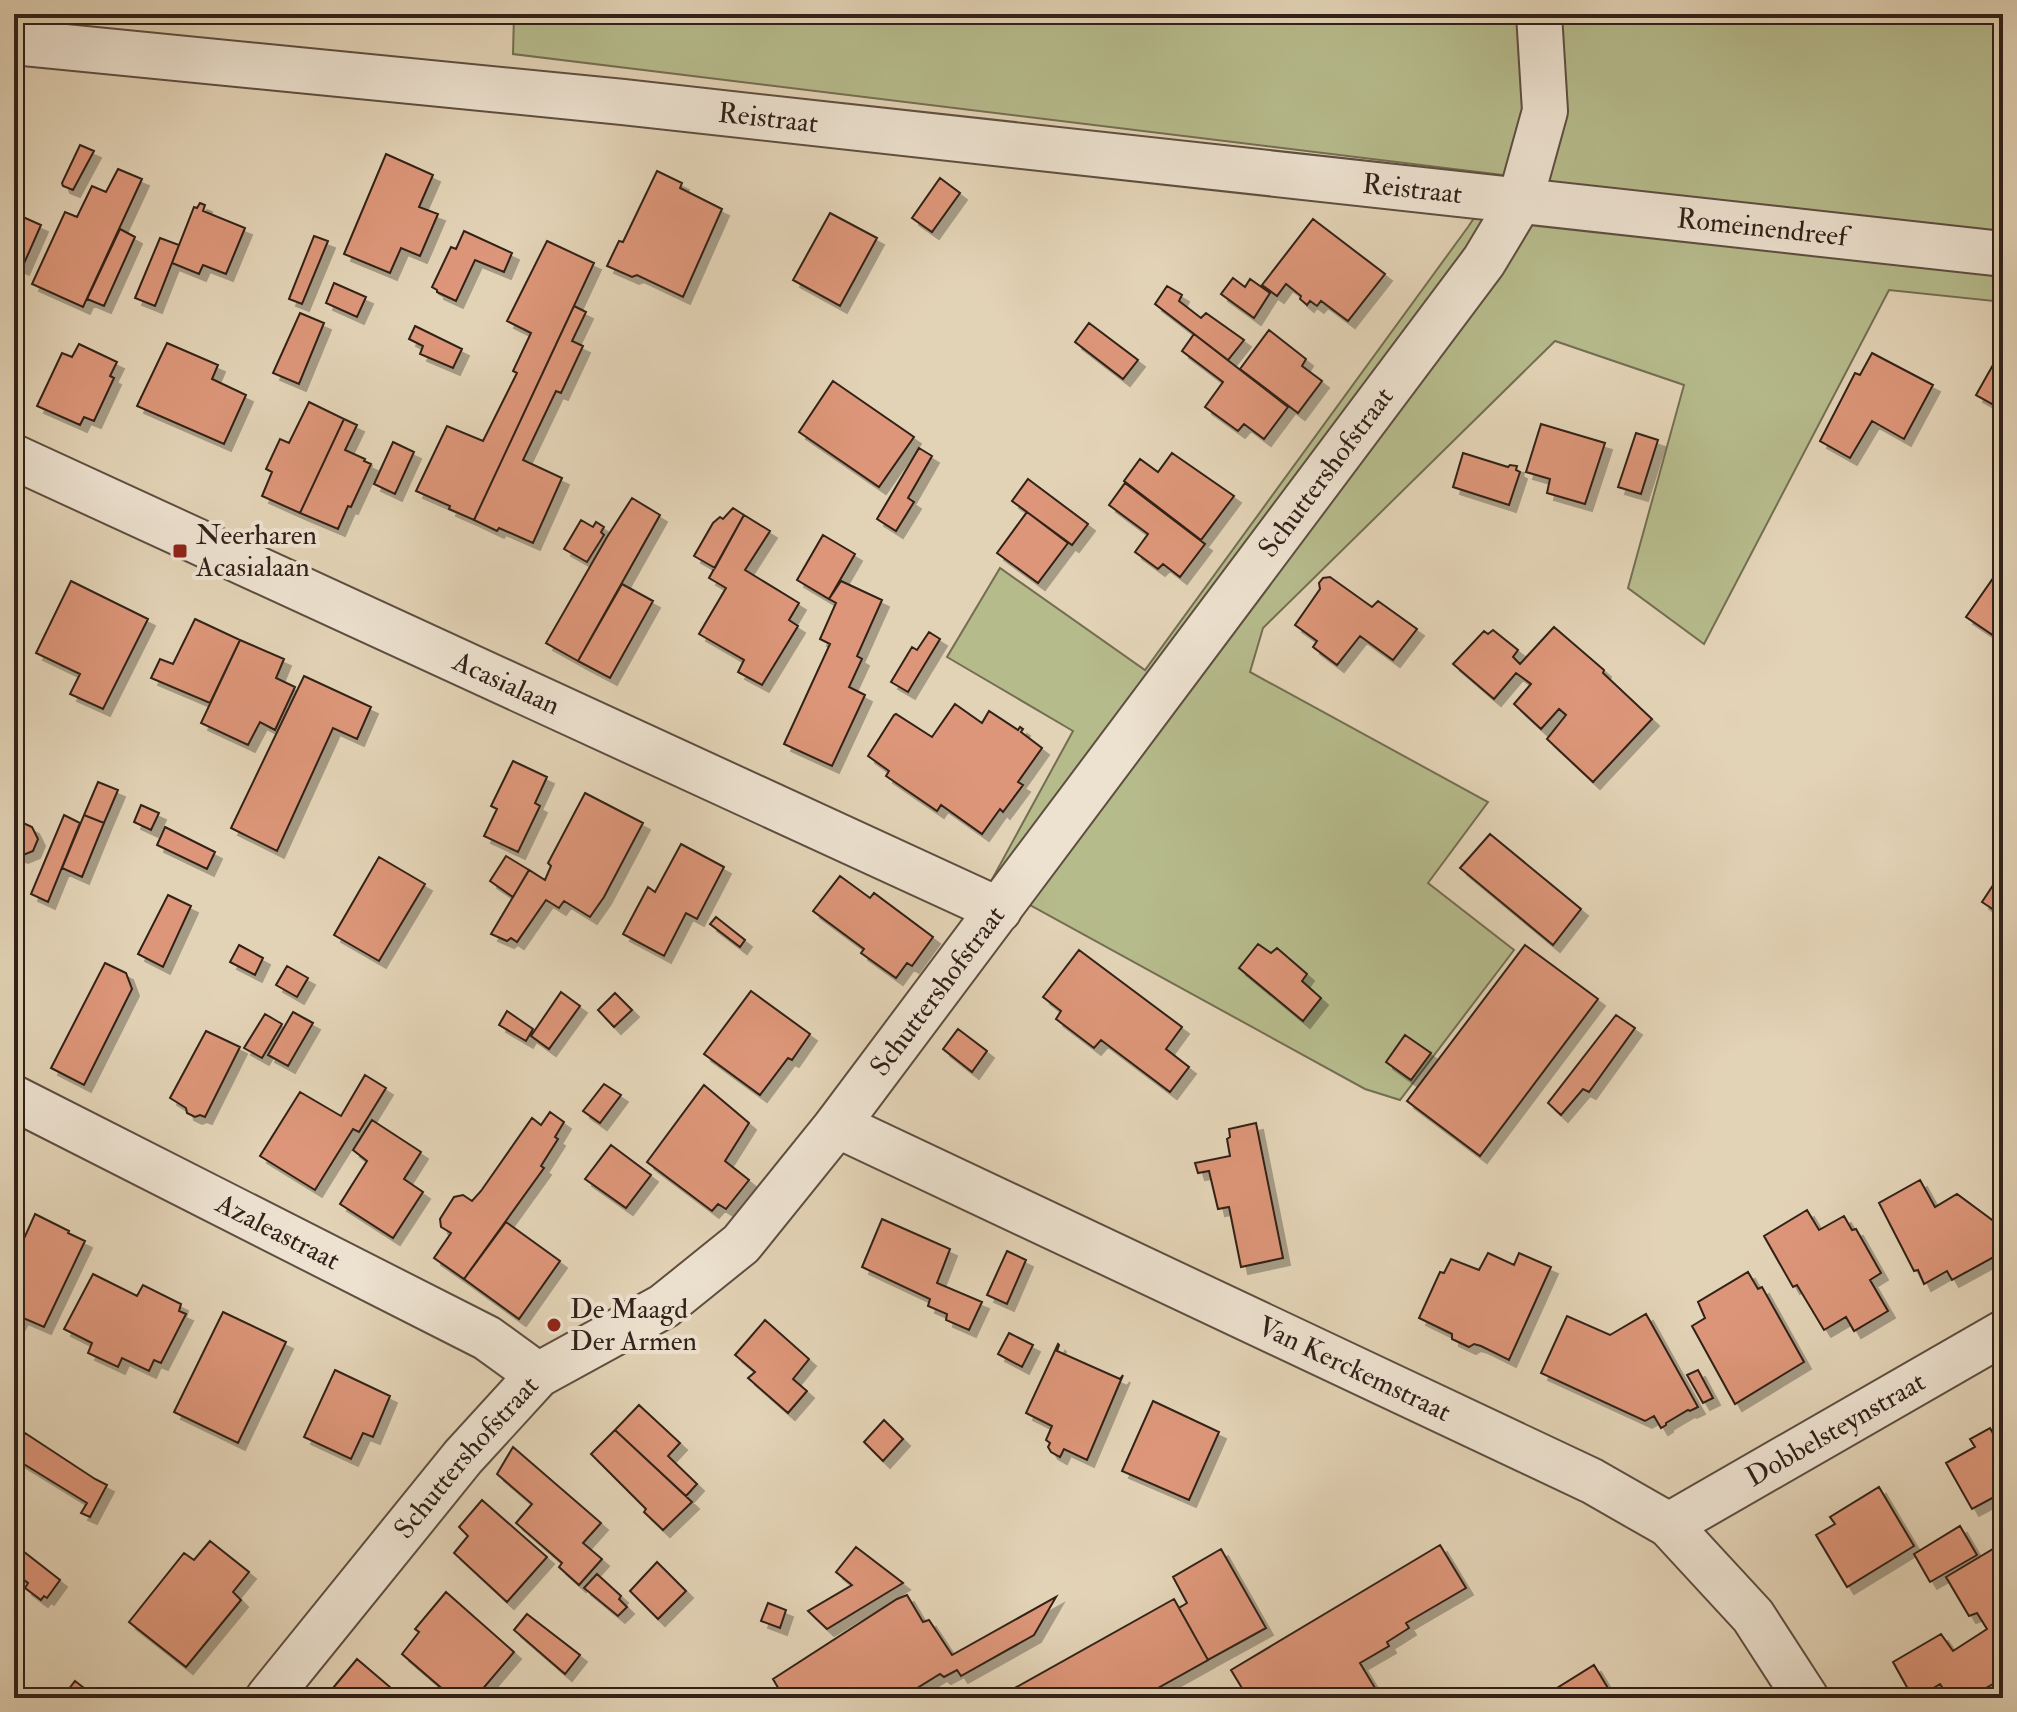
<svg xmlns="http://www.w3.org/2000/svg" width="2017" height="1712" font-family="'IM FELL Double Pica',serif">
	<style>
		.green { fill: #b6bb8c; stroke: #746e52; stroke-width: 2 }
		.building { fill: #dd9679; stroke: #312119; stroke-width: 2; filter: url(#shadow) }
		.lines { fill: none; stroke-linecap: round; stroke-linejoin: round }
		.minor-casing { stroke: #5e4e40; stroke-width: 48 }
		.minor { stroke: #ede2d0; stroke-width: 44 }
		.poi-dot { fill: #8f2418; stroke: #ede2d0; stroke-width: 3 }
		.labels { text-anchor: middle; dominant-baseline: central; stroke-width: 8; stroke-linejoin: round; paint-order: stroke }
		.street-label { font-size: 28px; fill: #312119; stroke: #ede2d0 }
		.poi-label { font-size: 28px; fill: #312119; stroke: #ede2d0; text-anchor: start }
	</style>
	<defs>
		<filter id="shadow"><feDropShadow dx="7" dy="7" stdDeviation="0" flood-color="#0004"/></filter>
	</defs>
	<rect width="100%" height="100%" fill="#e3d3b6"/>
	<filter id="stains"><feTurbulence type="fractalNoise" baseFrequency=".0025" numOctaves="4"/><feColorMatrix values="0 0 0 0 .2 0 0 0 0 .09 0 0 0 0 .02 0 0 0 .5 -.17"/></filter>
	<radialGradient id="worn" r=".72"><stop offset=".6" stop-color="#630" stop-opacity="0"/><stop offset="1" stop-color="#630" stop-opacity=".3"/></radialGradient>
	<!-- green -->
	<path class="green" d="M514,14H2003V302L1889,290L1704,644L1628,588L1684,385L1555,341L1263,628L1250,672L1488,802L1428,883L1514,950L1400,1100L1365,1089L990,883L1073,731L947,657L1000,568L1145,670L1468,227L1503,175L513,54Z"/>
	<!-- building -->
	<path class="building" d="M80,145L94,151L73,190L63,186L62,183Z
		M386,154L433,175L419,207L438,214L420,256L401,248L390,273L344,254Z
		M118,169L142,179L83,307L32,284L65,212L77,217L92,186L106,192Z
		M657,171L682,183L680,188L722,209L683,297L637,275L632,277L607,266L619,241L623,242Z
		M940,178L960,193L932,232L912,218Z
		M200,203L205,205L203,211L245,228L226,274L203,265L199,274L172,263L194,207L197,208Z
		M14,213L41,225L22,268L14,264Z
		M830,213L877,238L840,306L793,280Z
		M1313,219L1385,274L1348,321L1321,301L1317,306L1310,301L1307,305L1300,299L1301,296L1286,284L1277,296L1262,285Z
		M120,229L135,237L104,306L87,299Z
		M464,231L512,253L504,272L475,260L456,301L437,292V290L432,287L451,247L456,249Z
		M314,236L328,241L302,304L289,299Z
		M160,238L179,245L155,306L135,298Z
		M547,241L594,263L474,520L449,509L450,506L416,491L447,426L483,441L517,373L513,371L531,333L507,321Z
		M1233,278L1245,287L1250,279L1270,293L1254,318L1221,294Z
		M334,283L366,297L357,317L326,303Z
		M1167,286L1182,295L1179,301L1201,318L1206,313L1244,340L1228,360L1155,304Z
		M574,306L586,312L572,341L583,346L561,393L556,391L523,460L562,478L533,543L499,528L497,531L474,520Z
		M300,313L324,323L299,384L273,373Z
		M1089,323L1138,360L1123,379L1075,342Z
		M415,326L462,349L453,368L420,354L423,346L409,339Z
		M1269,330L1306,359L1302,366L1322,381L1298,413L1240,369Z
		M1194,334L1288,407L1264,439L1244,424L1238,431L1205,407L1223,382L1182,351Z
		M167,343L218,365L212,379L246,395L224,444L137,406Z
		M79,344L117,362L110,376L114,378L94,421L84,417L80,425L37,406L62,353L72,357Z
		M2002,349L2003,350V410L1976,395Z
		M1872,353L1933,385L1904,439L1872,421L1850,458L1820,441L1855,373L1860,375Z
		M833,381L914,437L879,487L799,432Z
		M309,402L344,419L300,513L262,496L272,472L266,469L280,439L289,443Z
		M344,419L357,425L345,450L365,459L364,461L371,464L351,507L348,506L338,529L300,513Z
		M1541,424L1605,443L1585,504L1547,493L1550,479L1526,472Z
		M1636,433L1658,440L1641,494L1618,487Z
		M393,442L414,452L395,494L374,484Z
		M919,448L932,456L908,498L914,502L896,531L877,519Z
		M1172,453L1234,496L1201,540L1124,481L1140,459L1158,472Z
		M1463,453L1508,467L1510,465L1517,466L1516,470L1520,472L1509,505L1453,487Z
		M1028,479L1088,524L1072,545L1012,501Z
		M1125,483L1205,544L1180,577L1163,564L1158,569L1135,552L1148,534L1109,505Z
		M632,498L660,515L578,661L546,643L607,537Z
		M733,508L744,515L715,568L694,556L713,523L720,517L723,519Z
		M1027,512L1068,543L1038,583L997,553Z
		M744,515L770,531L745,570L799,603L789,620L798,626L762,685L738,672L744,660L699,634L726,588L709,578Z
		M581,520L593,527L596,522L604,527L601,532L604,535L587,562L564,549Z
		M823,535L855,554L829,599L797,580Z
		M2003,564V642L1966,617Z
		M1330,577L1372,607L1378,601L1417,629L1393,660L1360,636L1337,665L1313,647L1317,641L1295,625L1320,589L1319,583L1323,578Z
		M71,581L148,619L103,709L70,694L80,674L36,653Z
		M841,581L882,600L857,656L862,659L849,687L865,695L832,766L784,744L830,644L820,639L836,603L829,599Z
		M622,584L653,601L610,678L578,661Z
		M195,619L240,640L210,703L151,678L160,659L173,664Z
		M1554,627L1604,670L1603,673L1652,719L1593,782L1547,739L1566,715L1559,709L1541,729L1514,704L1531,684L1516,673L1494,699L1453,664L1484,631L1488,634L1493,630L1518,650L1513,657L1520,664Z
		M929,632L940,639L908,692L891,682L912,647L917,650Z
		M240,640L284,659L276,678L295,687L275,730L260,722L248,745L201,723Z
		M304,676L371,707L357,739L333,728L277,851L231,828Z
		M955,704L982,723L989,711L1018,730L1020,727L1023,729L1021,732L1042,748L1018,782L1023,785L1003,812L1000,809L982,834L941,805L937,811L886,776L889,771L868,756L894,715L896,714L932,737Z
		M513,761L547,777L535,803L540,806L518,852L484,836L497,809L491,806Z
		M98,782L118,790L104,823L84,815Z
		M585,793L643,823L604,897L590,917L564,901L559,908L546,900L517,942L511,938L507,941L491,934L529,870L545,880L551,866L548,863Z
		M141,805L159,813L151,830L134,822Z
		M64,815L80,823L48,902L31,894Z
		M84,815L104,823L82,877L62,868Z
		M21,822L32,827L38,839L33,851L21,856L14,853V824Z
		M165,827L215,852L207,869L157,845Z
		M1490,834L1581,909L1553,945L1460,868Z
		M681,844L724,867L697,919L686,913L664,956L623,934L648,887L655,892Z
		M506,856L529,870L513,897L490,881Z
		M379,857L425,884L379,961L334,935Z
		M2003,870V916L1982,902Z
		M840,876L870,898L874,893L933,937L912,966L907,963L896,978L861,953L864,949L813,911Z
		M168,895L191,906L163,967L138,954Z
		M716,917L745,940L740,947L710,924Z
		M1258,944L1271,953L1277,948L1307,974L1302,981L1321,998L1303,1021L1239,968Z
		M239,945L263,958L255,975L230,962Z
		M1525,945L1598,999L1480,1156L1407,1101Z
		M1079,950L1182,1027L1166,1049L1189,1067L1170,1092L1101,1040L1094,1048L1056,1019L1061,1011L1043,997Z
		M105,963L126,973L132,989L84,1085L51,1068Z
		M287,966L308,978L297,997L276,985Z
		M751,991L810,1034L792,1060L788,1058L760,1095L704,1054Z
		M561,992L580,1006L549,1049L531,1036Z
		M615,993L632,1010L614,1027L598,1010Z
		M507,1011L533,1029L526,1041L499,1025Z
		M293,1012L313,1023L288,1066L268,1055Z
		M265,1014L282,1024L262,1058L244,1048Z
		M1616,1015L1635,1028L1589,1092L1583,1089L1561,1115L1548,1103Z
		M958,1029L987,1051L972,1072L943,1049Z
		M206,1031L240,1047L205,1117L200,1115L195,1117L187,1113L186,1108L170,1098Z
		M1405,1035L1431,1053L1411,1080L1386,1062Z
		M365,1075L386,1088L359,1132L353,1129L315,1190L260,1156L300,1092L341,1116Z
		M604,1084L621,1095L600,1123L583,1111Z
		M704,1085L749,1123L725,1161L749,1180L726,1209L718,1204L712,1211L647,1162Z
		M550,1112L564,1122L555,1137L558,1139L541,1166L544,1168L464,1279L434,1258L451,1233L441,1227L440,1219L454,1197L463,1195L472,1201L481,1191L532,1118L541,1125Z
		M372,1120L421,1152L404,1179L423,1192L393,1238L340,1204L367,1161L353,1150Z
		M1256,1123L1283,1258L1241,1267L1229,1207L1218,1209L1209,1171L1198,1173L1195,1163L1230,1156L1227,1139L1230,1137L1229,1129Z
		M611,1145L651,1175L626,1208L585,1179Z
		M1920,1180L1935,1207L1957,1194L2003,1228V1252L1952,1280L1947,1271L1924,1284L1918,1270L1914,1271L1879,1203Z
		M1807,1210L1819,1230L1844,1216L1852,1230L1856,1229L1881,1273L1870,1280L1888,1311L1854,1331L1846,1317L1824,1330L1797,1285L1793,1287L1764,1236Z
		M35,1214L69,1231L68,1233L85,1241L44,1327L21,1317L14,1330V1250L18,1252Z
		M882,1219L950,1249L937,1283L982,1302L969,1330L946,1320L947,1314L928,1306L930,1299L862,1267Z
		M506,1222L560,1261L519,1319L464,1279Z
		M1007,1251L1026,1260L1007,1304L987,1295Z
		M1488,1253L1514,1265L1519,1253L1551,1267L1509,1360L1481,1346L1474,1344L1469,1347L1452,1339V1334L1419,1318L1440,1272L1444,1273L1451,1259L1479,1270Z
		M1748,1272L1758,1289L1762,1287L1804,1362L1735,1404L1692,1326L1705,1318L1698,1302Z
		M93,1274L137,1296L143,1285L181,1304L179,1311L186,1314L161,1363L154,1360L149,1371L122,1358L118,1367L88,1353L92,1343L64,1329Z
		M223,1312L286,1342L238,1443L174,1412Z
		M1646,1314L1698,1407L1690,1411L1688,1410L1666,1423V1425L1661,1428L1654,1416L1645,1421L1541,1373L1567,1316L1610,1335Z
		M765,1320L809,1359L793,1379L807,1391L788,1413L748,1378L755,1372L735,1355Z
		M1009,1333L1033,1345L1022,1367L998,1354Z
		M1058,1344L1059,1345L1057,1351L1120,1379L1123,1375L1087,1460L1064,1449L1060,1457L1051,1452L1048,1447L1050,1443L1046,1440L1052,1426L1026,1413Z
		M335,1370L390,1396L373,1437L363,1433L351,1459L304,1437Z
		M1698,1370L1713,1398L1703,1403L1687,1375Z
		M1153,1401L1219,1432L1189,1500L1122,1471Z
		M639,1405L680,1443L668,1456L697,1484L686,1496L615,1430Z
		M884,1420L903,1439L883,1461L864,1442Z
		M1990,1428L2000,1446L2003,1444V1503L1999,1505L1994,1497L1972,1509L1946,1463L1975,1447L1970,1439Z
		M615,1430L692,1502L663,1530L644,1512L646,1509L591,1454Z
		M25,1433L95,1479L107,1485L90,1517L81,1513L87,1503L14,1458V1453Z
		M513,1447L601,1523L583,1543L602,1559L579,1585L559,1567L562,1563L516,1523L532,1504L497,1474Z
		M1879,1487L1914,1546L1847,1587L1816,1535L1835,1524L1830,1517Z
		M482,1500L547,1557L507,1602L454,1553L468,1536L459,1527Z
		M1960,1526L1977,1555L1930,1582L1914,1554Z
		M210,1541L249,1572L233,1592L241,1600L186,1667L129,1622L184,1553L194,1560Z
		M2003,1543V1678L1969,1698L1948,1696L1940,1684L1917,1698H1913L1893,1662L1941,1634L1953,1651L1987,1629L1977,1613L1969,1616L1946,1577Z
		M14,1544L60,1580L47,1598L44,1596L41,1600L25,1588L28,1583L14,1572Z
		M1440,1545L1466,1588L1406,1623L1409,1628L1387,1642L1389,1646L1360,1663L1381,1698H1248L1231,1670Z
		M856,1547L903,1583L827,1629L808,1611L852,1585L836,1572Z
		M1221,1549L1266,1628L1208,1660L1179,1608L1187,1603L1173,1577Z
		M657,1562L686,1591L658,1619L630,1591Z
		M597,1574L621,1596L619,1599L627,1607L618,1616L584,1588Z
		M446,1592L514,1652L475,1698H453L402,1654L419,1632L415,1629Z
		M907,1595L923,1622L929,1620L952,1655L1056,1597L1034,1635L961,1676L957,1670L944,1677L940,1674L901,1698H784L773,1679L897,1599Z
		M1174,1599L1208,1660L1140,1698H997Z
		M768,1603L786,1610L780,1628L761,1621Z
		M527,1614L580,1655L565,1674L514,1630Z
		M357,1659L398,1694L404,1688L417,1698H332L328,1694Z
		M1594,1665L1614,1698H1541Z
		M75,1681L97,1698H62Z"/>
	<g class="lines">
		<!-- minor casing -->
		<g class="minor-casing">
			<g id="minor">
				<path id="s1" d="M14,42L623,102L2003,254"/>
				<path id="s2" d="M14,457L999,910"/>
				<path id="s3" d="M14,1098L487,1338L538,1375"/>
				<path id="s4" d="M837,1125L1592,1481L1669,1525L1753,1616L1806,1698"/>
				<path id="s5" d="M1669,1525L2003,1333"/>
				<path id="s6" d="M268,1698L463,1457L538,1375L664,1306L741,1244L837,1125L1484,261L1520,201L1545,111L1539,14"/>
			</g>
		</g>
		<!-- minor -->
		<use href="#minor" class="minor"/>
	</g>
	<!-- markers -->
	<g class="poi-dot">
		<rect x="172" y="543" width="16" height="16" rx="4"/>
		<circle cx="554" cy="1325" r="8"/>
	</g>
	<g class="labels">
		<!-- street labels -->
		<g class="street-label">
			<text stroke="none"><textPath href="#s1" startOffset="758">Reistraat</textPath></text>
			<text stroke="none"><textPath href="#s1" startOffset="1406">Reistraat</textPath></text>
			<text stroke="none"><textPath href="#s1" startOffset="1758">Romeinendreef</textPath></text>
			<text stroke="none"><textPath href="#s6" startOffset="1632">Schuttershofstraat</textPath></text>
			<text stroke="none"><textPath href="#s2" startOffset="542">Acasialaan</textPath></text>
			<text stroke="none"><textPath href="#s6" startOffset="984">Schuttershofstraat</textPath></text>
			<text stroke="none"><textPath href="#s3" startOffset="296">Azaleastraat</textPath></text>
			<text stroke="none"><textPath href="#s4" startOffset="572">Van Kerckemstraat</textPath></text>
			<text stroke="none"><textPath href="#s5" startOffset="192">Dobbelsteynstraat</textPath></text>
			<text stroke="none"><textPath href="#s6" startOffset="312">Schuttershofstraat</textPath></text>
		</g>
		<!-- poi labels -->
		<g class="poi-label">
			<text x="196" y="535">Neerharen<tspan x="196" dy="32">Acasialaan</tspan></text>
			<text x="570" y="1309">De Maagd<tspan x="570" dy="32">Der Armen</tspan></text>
		</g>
	</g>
	<!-- margin -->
	<rect width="2017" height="1712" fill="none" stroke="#e3d3b6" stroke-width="48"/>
	<rect x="16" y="16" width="1985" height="1680" fill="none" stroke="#312119" stroke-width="4"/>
	<rect x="24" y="24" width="1969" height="1664" fill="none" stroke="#312119" stroke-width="2"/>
	<rect width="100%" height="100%" filter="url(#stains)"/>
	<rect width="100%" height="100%" fill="url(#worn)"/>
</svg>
